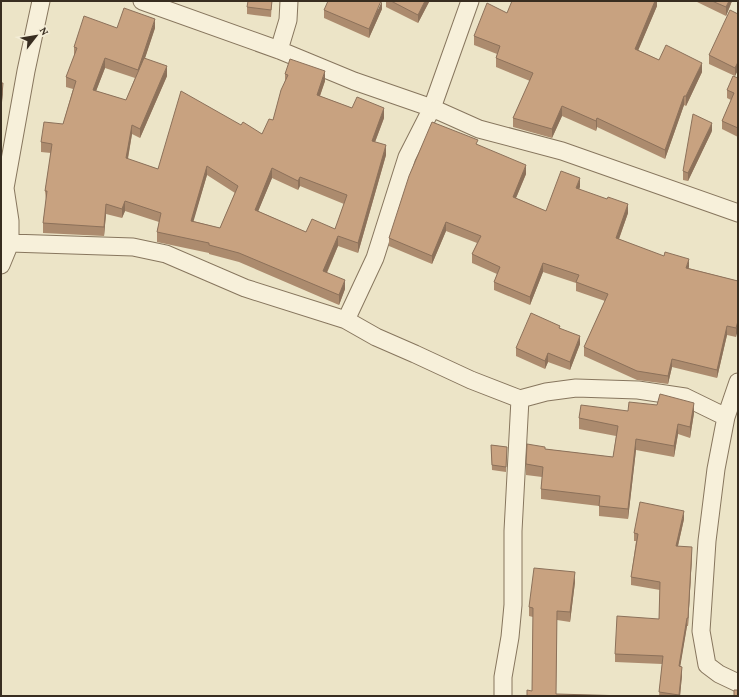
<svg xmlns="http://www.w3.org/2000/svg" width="739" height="697" font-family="'Crimson Pro',serif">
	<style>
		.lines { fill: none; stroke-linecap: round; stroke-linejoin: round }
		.minor-casing { stroke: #87765e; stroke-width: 19 }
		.minor { stroke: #f7f0da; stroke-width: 17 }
		.wall { fill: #ac8b6e; fill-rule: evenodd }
		.shaded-wall { fill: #8c715a }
		.building { fill: #c8a280; stroke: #8c715a; fill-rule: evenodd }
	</style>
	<rect width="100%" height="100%" fill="#ece4c7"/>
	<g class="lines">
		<!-- minor casing -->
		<g class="minor-casing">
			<path id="minor" d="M142,1L279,50L354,81L432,108L479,129L562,151L738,213
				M279,50L288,20L289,1
				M1,188H5L10,221V243L1,265
				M5,188L26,71L41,1
				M10,243L133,247L166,254L245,288L346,320L376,337L415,354L471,380L520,399L546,392L576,388L638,390L685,397L726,417
				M346,320L375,258L407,157L432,108L470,1
				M738,382L726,417L716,469L707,541L701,631L707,665L719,674L738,683
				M503,696V677L510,637L513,605V531L520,399"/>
		</g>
		<!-- minor -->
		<use href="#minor" class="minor"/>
	</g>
	<!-- wall -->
	<path class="wall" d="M272,1L271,17L247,14V7Z
		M386,1H429V2L418,23L386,7Z
		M657,1V6L638,50L659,60L702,72L686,106L684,105L665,159L597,127L596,131L562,116L552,138L513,127V118L530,81L496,67V58L497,54L474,45V36L507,13Z
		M695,1H732L726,16Z
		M382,9L369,38L324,18V10Z
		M738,14V70L735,76L709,64V55Z
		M117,28H155L145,58L167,76L140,138L132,134L128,159L158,169L241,125L262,134L273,120L285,81V74L325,81L320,96L352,108L384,118L375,142L386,155L358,253L338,246L327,273L345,289L339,305L239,262L209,254V253L157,242V232L159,222L125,211L122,218L106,214L104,236L43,233V223L46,200L45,191L51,153L41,152V142L63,124L73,89L66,87V77L74,57V47ZM105,68L135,78L126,100L96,91ZM207,175L235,193L220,228L193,221ZM272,178L298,190L300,186L344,204L335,229L306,232L258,211Z
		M738,78V137L722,129V121L731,100L727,98V90Z
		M712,131L688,181L683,180V171Z
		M478,145L526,174L516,198L546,211L580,187L579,189L628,213L619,239L689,267L688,268L738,281L736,337L727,335L717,378L672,367L668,384L637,380L584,356V347L605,301L576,291V283L543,272L530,305L494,290V282L497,274L472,263V254L477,243L446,231L432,264L389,246V238Z
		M580,344L570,370L548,362L545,369L516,356V348Z
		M628,411L694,413L690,438L678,434L674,457L636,450L628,519L599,516V506L541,499V489L542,477L526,475V464L545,449L613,457L616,436L579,429V418Z
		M491,445L507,447L506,472L492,470Z
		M684,519L678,546L692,555L688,626H687L680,666L682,675L680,696H659L662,664L615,662V654L659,619L660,590L631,585V577L636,541H634V533Z
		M575,582L570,622L557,620L556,694L527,696L532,691L533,617L529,616V607Z"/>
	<!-- shaded-wall -->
	<path class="shaded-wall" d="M382,1V9L369,38V29Z
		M425,1H429V2L418,23V15Z
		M655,1H657V6L635,58V49Z
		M729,1H732L726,16V7Z
		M155,19V28L138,79V70Z
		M105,58V68L93,99V90Z
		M738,62V70L735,76V68Z
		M702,63V72L686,106V96Z
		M167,66V76L140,138V129Z
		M325,71V81L317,104V95Z
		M3,83V91L1,114V106Z
		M684,96V105L665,159V150Z
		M562,106V116L552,138V129Z
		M384,108V118L372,150V141Z
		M597,118V127L596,131V121Z
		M712,123V131L688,181V173Z
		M132,125V134L126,168V158Z
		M386,145V155L358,253V243Z
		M526,165V174L513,205V197Z
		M207,166V175L191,230V221Z
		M272,168V178L255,219V210Z
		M300,177V186L298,190V181Z
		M580,178V187L576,197V188Z
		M125,201V211L122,218V209Z
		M106,204V214L104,236V227Z
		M628,204V213L616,247V238Z
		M446,222V231L432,264V256Z
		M338,236V246L323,281V271Z
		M689,259V267L686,276V268Z
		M543,263V272L530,305V297Z
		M345,280V289L339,305V295Z
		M738,321V330L736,337V328Z
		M727,326V335L717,378V370Z
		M580,336V344L570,370V362Z
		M548,353V362L545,369V361Z
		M672,359V367L668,384V376Z
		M694,403V413L690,438V427Z
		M678,424V434L674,457V446Z
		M636,439V450L628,519V509Z
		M684,511V519L676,554V546Z
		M692,547V555L688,626V618Z
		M575,572V582L570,622V612Z
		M687,618V626L679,674V666Z
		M682,667V675L680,696H679Z"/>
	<!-- building -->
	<path class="building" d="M248,1H272L271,10L247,7Z
		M328,1H381L369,29L324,10Z
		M391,1H425L418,15Z
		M512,1H655L635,49L659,60L666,45L702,63L686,96H684L665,150L597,118L596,121L562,106L552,129L513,118L533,73L496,58L500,46L474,36L487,3L507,13Z
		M712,1H729L726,7Z
		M124,8L155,19L138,70L105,58L93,90L126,100L144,58L167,66L140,129L132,125L126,158L158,169L181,91L241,125L243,122L262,134L269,119L273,120L281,90L288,75L285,74L290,59L325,71L317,95L352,108L357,97L384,108L372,141L386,145L358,243L338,236L323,271L345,280L339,295L239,253L209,245V243L157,232L161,213L125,201L122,209L106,204L104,227L43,223L47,191H45L52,144L41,142L44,122L63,124L76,81L66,77L77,48L74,47L84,16L117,28ZM207,166L238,186L220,228L191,221ZM272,168L298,181L300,177L347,195L335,229L312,219L306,232L255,210Z
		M730,10L738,14V62L735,68L709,55Z
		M733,76L738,78V128L722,121L734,93L727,90Z
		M1,83H3L1,106Z
		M693,114L712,123L688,173L683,171Z
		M432,122L478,140L476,144L526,165L513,197L546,211L561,171L580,178L576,188L607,199L608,197L628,204L616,238L664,256L665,252L689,259L686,268L738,281V321L736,328L727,326L717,370L672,359L668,376L637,371L584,347L608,294L576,282L579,275L543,263L530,297L494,282L500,267L472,254L481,236L446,222L432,256L389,238L409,176Z
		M531,313L560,326L559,328L580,336L570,362L548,353L545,361L516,348Z
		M660,394L694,403L690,427L678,424L674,446L636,439L628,509L599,506L600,496L541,489L543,467L526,464L527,444L545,447V449L613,457L618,426L579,418L581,405L628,411L629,402L657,405Z
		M491,445L507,447L506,467L492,465Z
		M640,502L684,511L676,546L692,547L688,618H687L679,666L682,667L679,695L659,692L663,656L615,654L617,616L659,619L660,582L631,577L638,534L634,533Z
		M534,568L575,572L570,612L557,611L556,694L627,696H527V690L532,691L533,608L529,607Z
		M734,690H738V696H734Z"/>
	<!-- border -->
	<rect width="739" height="697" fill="none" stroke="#382d20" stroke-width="4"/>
	<!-- north arrow -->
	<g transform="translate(36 36) rotate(59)" stroke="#f4edd7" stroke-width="3" paint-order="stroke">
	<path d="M0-3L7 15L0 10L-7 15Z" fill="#382d20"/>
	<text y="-6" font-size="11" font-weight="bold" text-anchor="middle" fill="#382d20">N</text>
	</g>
</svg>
